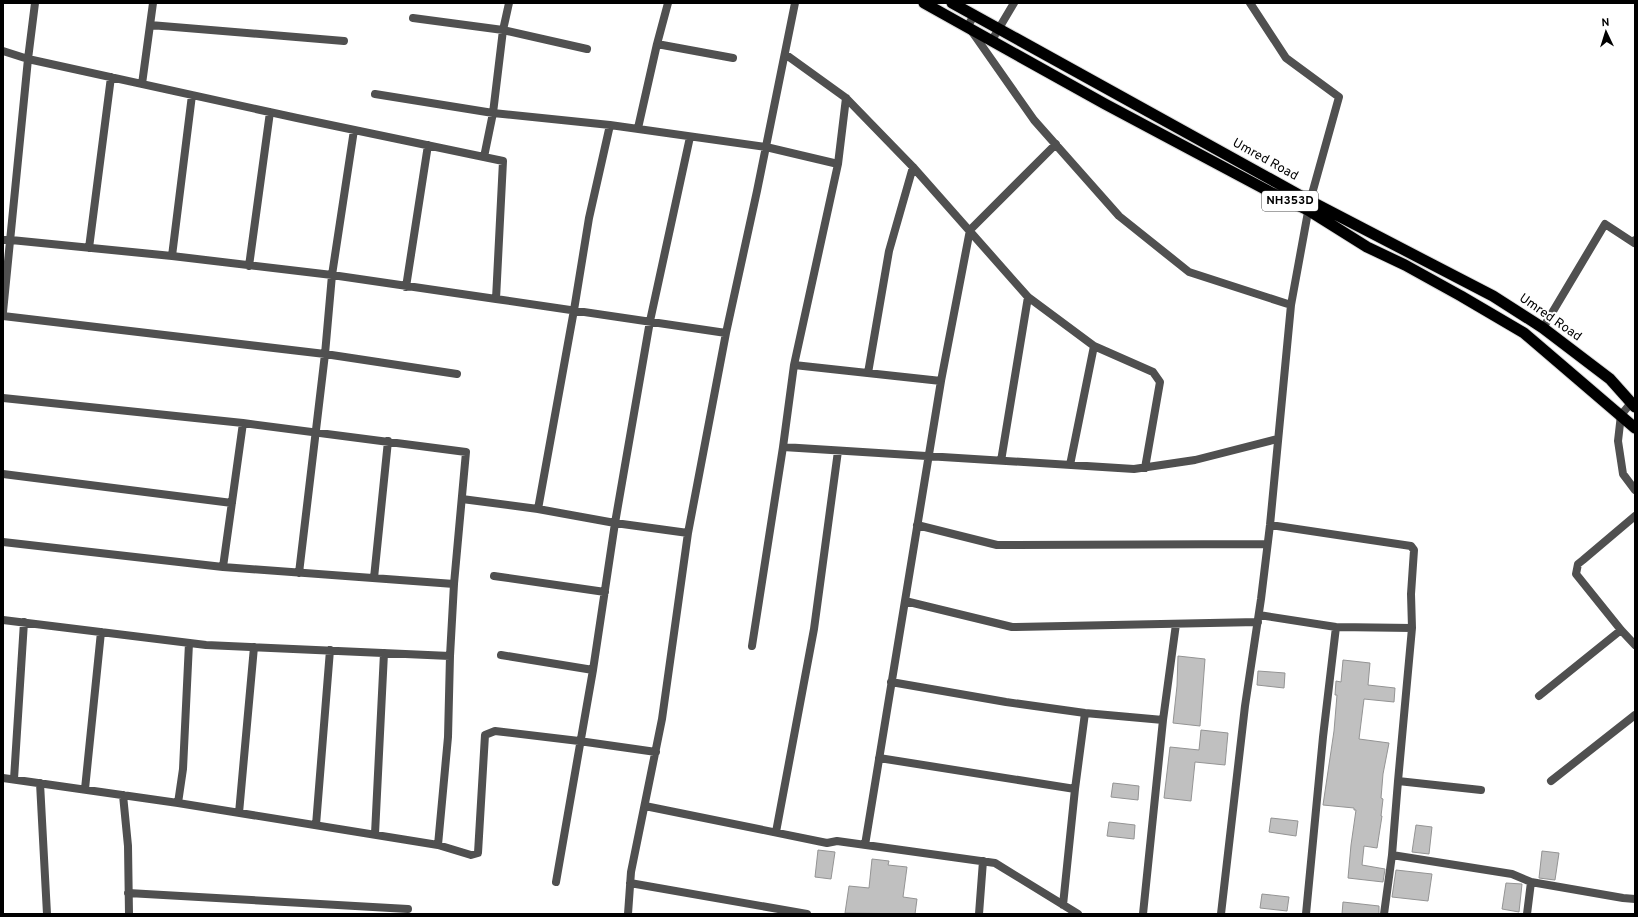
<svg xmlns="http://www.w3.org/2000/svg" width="1638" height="917" font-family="Overpass,sans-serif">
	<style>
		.building { fill: #c0c0c0; stroke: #949494 }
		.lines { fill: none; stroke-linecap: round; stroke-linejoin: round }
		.trunk-casing { stroke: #dbdbdb; stroke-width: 13 }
		.minor { stroke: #505050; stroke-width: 8 }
		.trunk { stroke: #000; stroke-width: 11 }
		.labels { text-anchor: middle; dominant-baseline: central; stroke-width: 4; stroke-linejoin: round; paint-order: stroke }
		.shield { fill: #fff; stroke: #4c4c4c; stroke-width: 1 }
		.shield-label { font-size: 12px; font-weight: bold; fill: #000 }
		.street-label { font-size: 13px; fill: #000; stroke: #fff }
	</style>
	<rect width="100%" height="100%" fill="#fff"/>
	<!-- building -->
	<path class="building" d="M1178,656L1205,659L1200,726L1173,723L1177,686Z
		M1343,660L1370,663L1368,685L1395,688L1394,702L1364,699L1359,739L1389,743L1383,774L1381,798L1383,799L1381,816H1382L1377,848L1364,846L1362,865L1385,869L1383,882L1348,878L1351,845L1356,810H1354V808L1323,805L1334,731L1337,695H1335L1336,681L1341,682Z
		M1258,671L1285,673L1284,688L1257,685Z
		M1201,730L1228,733L1225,765L1195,762L1191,801L1164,798L1170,747L1199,750Z
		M1113,783L1139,786L1138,800L1111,797Z
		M1271,818L1298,821L1296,836L1269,832Z
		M1109,822L1135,825L1134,839L1107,836Z
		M1416,825L1432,827L1429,854L1412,852Z
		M818,850L835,852L831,879L815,877Z
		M1542,851L1559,853L1555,880L1539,878Z
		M872,859L889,861L888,865L907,867L903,897L917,899L915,914L845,913L849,886L869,888Z
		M1396,870L1432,874L1428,901L1392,897Z
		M1506,883L1522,884L1519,912L1502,909Z
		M1262,894L1289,897L1287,911L1260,908Z
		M1343,902L1379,906V914H1342Z"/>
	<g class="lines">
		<!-- trunk casing -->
		<g class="trunk-casing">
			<path id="trunk" d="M924,3L1105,104L1272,193L1308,210L1367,247L1405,265L1461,296L1524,333L1635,428
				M952,3L1310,201L1493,296L1543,328L1610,379L1635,407"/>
		</g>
		<!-- minor -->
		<path class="minor" d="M974,15L968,26L1034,120L1119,216L1189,272L1291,305
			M413,18L503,30L587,49
			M150,25L344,41
			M992,40L1014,3
			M657,44L733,58
			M3,51L28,59L35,3
			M785,54L846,98L913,167L1028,297L1094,346
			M142,84L153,3
			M375,94L493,113L610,125
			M846,98L838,164L794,365L941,381L970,230L1056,144
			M638,128L657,44L668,3
			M690,137L650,321L615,523L688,533L726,333L757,191L795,3
			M484,157L493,113L503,30L509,3
			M3,240H11L172,256L332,275L496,299L503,161L297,118L28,59L3,312
			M89,248L111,77
			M172,256L192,95
			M249,266L270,112
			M406,287L428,145
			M496,299L726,333
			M3,316L325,354L457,374
			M1543,328L1605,224L1634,243L1635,240
			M868,373L889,251L913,167
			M3,398L243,423L223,567L3,542
			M1631,403L1621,415L1618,441L1623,474L1635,490
			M783,447L794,365
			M1001,461L1028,297
			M1070,465L1094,346L1153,372L1160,382L1145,468
			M3,474L232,503
			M462,499L538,509
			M1635,516L1583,560L1578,564L1576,574L1621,630L1635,645
			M917,525L997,545L1267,544
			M1270,525L1411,546L1414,550L1411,594L1412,628
			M223,567L454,584
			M299,573L325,354L332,275L354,130
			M494,576L605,592
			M374,578L388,441
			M905,601L1012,627L1258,622
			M1259,615L1336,627L1412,628L1398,781L1392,855L1384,914
			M3,620L206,645L450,656
			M752,646L783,447L1134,469L1195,460L1277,439
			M501,655L593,670
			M891,682L1006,702L1085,713L1163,720
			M1539,696L1621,630
			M879,758L1075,789L1063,905
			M3,778L178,803L183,769L189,643
			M14,779L24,622
			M1398,781L1481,790
			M1551,781L1635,715
			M40,783L47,914
			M85,789L101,632
			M1075,789L1085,713
			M123,795L128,846L129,914
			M178,803L438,845L448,737L450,656L454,584L466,452L243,423
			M645,806L827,843L837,841L995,863L1078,914
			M239,813L254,647
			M316,825L330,650
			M776,832L814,629L838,451
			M375,834L384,653
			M438,845L471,855L478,853L485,735L495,731L579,741L656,752
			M865,845L941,381
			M1392,855L1512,874L1531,882L1623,898L1635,899
			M556,882L593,670L615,523L538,509L574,310L589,218L610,125L766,147L838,164
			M630,883L807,914
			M128,893L408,909
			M628,914L631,872L662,719L688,533
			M979,914L983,861
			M1143,914L1163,720L1176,624
			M1221,914L1245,706L1261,599L1270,525L1291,305L1310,201L1339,97L1286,58L1250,3
			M1306,914L1323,737L1336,627
			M1527,914L1531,882"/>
		<!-- trunk -->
		<use href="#trunk" class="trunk"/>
	</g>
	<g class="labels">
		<!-- shield labels -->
		<rect class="shield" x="1262" y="191" width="56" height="20" rx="3"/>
		<g class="shield-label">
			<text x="1290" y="201">NH353D</text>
		</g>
		<!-- street labels -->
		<g class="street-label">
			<text transform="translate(1265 160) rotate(29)">Umred Road</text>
			<text transform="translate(1550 318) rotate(35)">Umred Road</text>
		</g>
	</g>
	<!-- border -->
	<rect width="1638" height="917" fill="none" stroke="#000000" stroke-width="8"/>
	<!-- north arrow -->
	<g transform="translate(1606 32) rotate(356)" stroke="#ffffff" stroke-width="3" paint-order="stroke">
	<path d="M0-3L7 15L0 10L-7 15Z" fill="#000000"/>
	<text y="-6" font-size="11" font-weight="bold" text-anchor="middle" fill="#000000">N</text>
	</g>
</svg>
